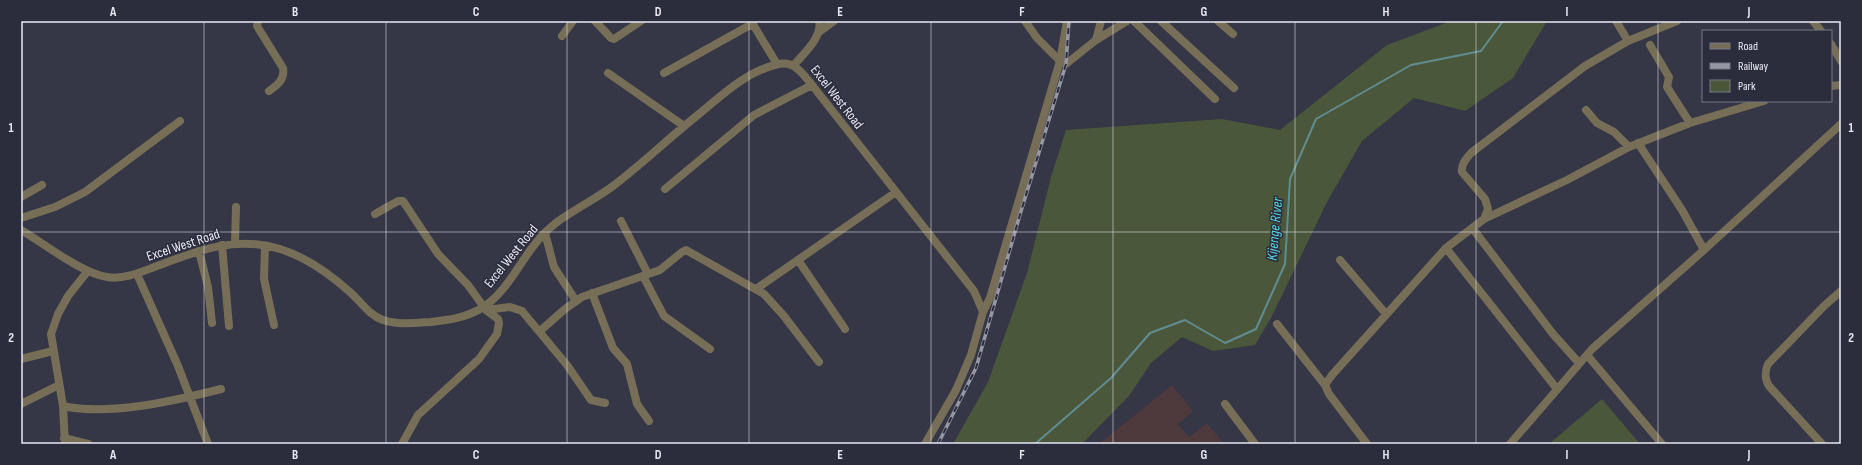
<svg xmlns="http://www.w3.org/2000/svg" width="1862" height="465" font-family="'Sofia Sans Condensed',sans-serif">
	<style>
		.industrial { fill: #4e393c }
		.green { fill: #4b573a }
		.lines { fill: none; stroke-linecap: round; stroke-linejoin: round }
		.stream { stroke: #608d92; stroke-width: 2 }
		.minor { stroke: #766e57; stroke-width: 8 }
		.rail-casing { stroke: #9697a4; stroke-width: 3.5 }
		.rail { stroke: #2b2c3c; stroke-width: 2; stroke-dasharray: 6; stroke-linecap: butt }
		.grid { fill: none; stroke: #e8e9f3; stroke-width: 1; stroke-opacity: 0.55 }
		.labels { text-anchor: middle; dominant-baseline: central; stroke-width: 3; stroke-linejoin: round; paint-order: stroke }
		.street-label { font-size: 14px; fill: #e8e9f3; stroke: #2b2c3c }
		.water-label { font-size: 15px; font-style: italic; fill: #58d5df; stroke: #2b2c3c }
		.neatline { fill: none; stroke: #e8e9f3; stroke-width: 1.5 }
		.grid-label { font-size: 13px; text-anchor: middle; font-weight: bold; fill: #e8e9f3 }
	</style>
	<rect width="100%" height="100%" fill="#353646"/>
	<!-- industrial -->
	<path class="industrial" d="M1172,385L1193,411L1178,424L1189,437L1207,423L1224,444H1099Z"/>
	<!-- green -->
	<path class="green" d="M1451,21H1547L1513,78L1465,111L1414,98L1362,141L1327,202L1271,318L1255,345L1213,351L1182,337L1151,363L1129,396L1082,444H953L988,382L1027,273L1051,177L1066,130L1222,119L1280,130L1387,45Z
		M1602,399L1640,444H1549Z"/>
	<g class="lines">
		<!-- stream -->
		<path class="stream" d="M1035,444L1111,378L1150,333L1185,320L1225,343L1256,329L1285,264L1290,179L1316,119L1411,65L1481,51L1503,21"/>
		<!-- minor -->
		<path class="minor" d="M258,21L257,26L283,68C285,80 277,85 269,91
			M595,21L611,38L614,39L641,21
			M751,21L777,64
			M1025,21L1037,38L1060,61
			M1134,21L1215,99
			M1161,21L1234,88
			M1218,21L1233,34
			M1616,21L1628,41
			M1813,21L1821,31
			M819,32L834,21
			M562,36L573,21
			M1096,40L1101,21
			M1831,44L1841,61
			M1650,45L1669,77L1667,87L1690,123
			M1066,64L1096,40L1127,21
			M793,66C803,54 823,37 819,21
			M608,73L684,126
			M664,73L752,24
			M1831,86L1841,85
			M1586,110L1597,123L1614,132L1629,147
			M1638,143L1682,210L1704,250
			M665,189L754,115L812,85
			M21,197L42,185
			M375,214L398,201H403L438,254L468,285L486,310L498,319L499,323L497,334L479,359L418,415L402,444
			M21,218L55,207L85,192L180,121
			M1484,219L1567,180L1629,147L1649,139L1690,123L1764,101
			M621,221L648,274
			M1473,229L1553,334L1579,363
			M21,230C45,244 81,273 107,277C124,280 141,272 157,266C197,251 236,235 280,249C306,257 331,275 351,293C362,303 369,315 383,320C398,325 415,323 430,322C447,320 465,318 480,309C507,294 520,260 540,238C560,215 589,204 613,186C643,163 670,137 699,114C722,95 748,70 779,64C795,61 803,74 812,85L974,291L983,312L971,355L956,390L925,444
			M545,233L554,267L576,301
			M235,243L236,207
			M222,245L229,326
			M265,246L264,279L274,325
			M1446,248L1557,389
			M199,251L208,287L212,323
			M798,260L845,329
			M1340,260L1386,314
			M137,274L178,366L208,444
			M643,276L664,316L710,349
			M756,289L896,192
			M592,293L613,348L627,364L637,404L649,421
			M486,310L510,307L522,311L567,365L591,400L605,403
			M983,312L990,298L1060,61L1067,21
			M1277,324L1325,385
			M540,331L565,309L582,297L660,270L682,252L686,250L764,294L784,316L819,362
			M1587,355L1662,444
			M21,359L53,351
			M21,404L59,385
			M1225,404L1255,444
			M63,406C110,416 174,401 221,389
			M64,438L88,444
			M65,444L63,406L51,334L58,314L68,296L87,272
			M1367,444L1329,394L1325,385L1332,375L1446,248L1484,219L1488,209L1485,199L1462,172C1461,164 1466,159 1471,153L1585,66L1628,41L1677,21
			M1510,444L1592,349L1704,250L1841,124
			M1822,444L1769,386C1765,379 1764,373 1768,364L1824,306L1841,291"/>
		<!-- rail casing -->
		<g class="rail-casing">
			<path id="rail" d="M938,444L976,368L1019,218L1066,64L1069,21"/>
		</g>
		<!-- rail -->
		<use href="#rail" class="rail"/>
	</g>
	<!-- grid -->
	<path class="grid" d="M204,21V444M386,21V444M567,21V444M749,21V444M931,21V444M1113,21V444M1295,21V444M1476,21V444M1658,21V444M21,232H1841"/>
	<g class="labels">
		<!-- street labels -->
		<g class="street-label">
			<text transform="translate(837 97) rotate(52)">Excel West Road</text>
			<text transform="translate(183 245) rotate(-18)">Excel West Road</text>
			<text transform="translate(511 256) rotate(-51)">Excel West Road</text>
		</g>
		<!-- water labels -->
		<g class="water-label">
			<text transform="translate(1275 229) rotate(-85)">Kijenge River</text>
		</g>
	</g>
	<!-- border -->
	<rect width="1862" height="465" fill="none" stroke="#2b2c3c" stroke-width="44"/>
	<!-- legend -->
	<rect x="1702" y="30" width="130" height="72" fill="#2b2c3c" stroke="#777885"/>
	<rect x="1710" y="43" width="20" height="6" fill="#766e57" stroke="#777885"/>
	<text x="1738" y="50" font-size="12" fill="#e8e9f3">Road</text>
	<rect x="1710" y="63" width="20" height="6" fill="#9697a4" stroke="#777885"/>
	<text x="1738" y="70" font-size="12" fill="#e8e9f3">Railway</text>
	<rect x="1710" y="80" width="20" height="12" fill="#4b573a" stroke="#777885"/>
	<text x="1738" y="90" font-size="12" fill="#e8e9f3">Park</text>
	<rect x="22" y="22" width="1818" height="421" class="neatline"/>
	<g class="grid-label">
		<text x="113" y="16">A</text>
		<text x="295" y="16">B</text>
		<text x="476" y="16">C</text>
		<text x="658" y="16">D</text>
		<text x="840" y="16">E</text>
		<text x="1022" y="16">F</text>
		<text x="1204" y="16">G</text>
		<text x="1386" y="16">H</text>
		<text x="1567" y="16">I</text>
		<text x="1749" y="16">J</text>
		<text x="11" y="132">1</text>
		<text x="1851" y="132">1</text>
		<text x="11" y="342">2</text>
		<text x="1851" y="342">2</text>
		<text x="113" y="459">A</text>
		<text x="295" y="459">B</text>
		<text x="476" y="459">C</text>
		<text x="658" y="459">D</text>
		<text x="840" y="459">E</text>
		<text x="1022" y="459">F</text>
		<text x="1204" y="459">G</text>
		<text x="1386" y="459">H</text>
		<text x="1567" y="459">I</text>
		<text x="1749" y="459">J</text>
	</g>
</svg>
